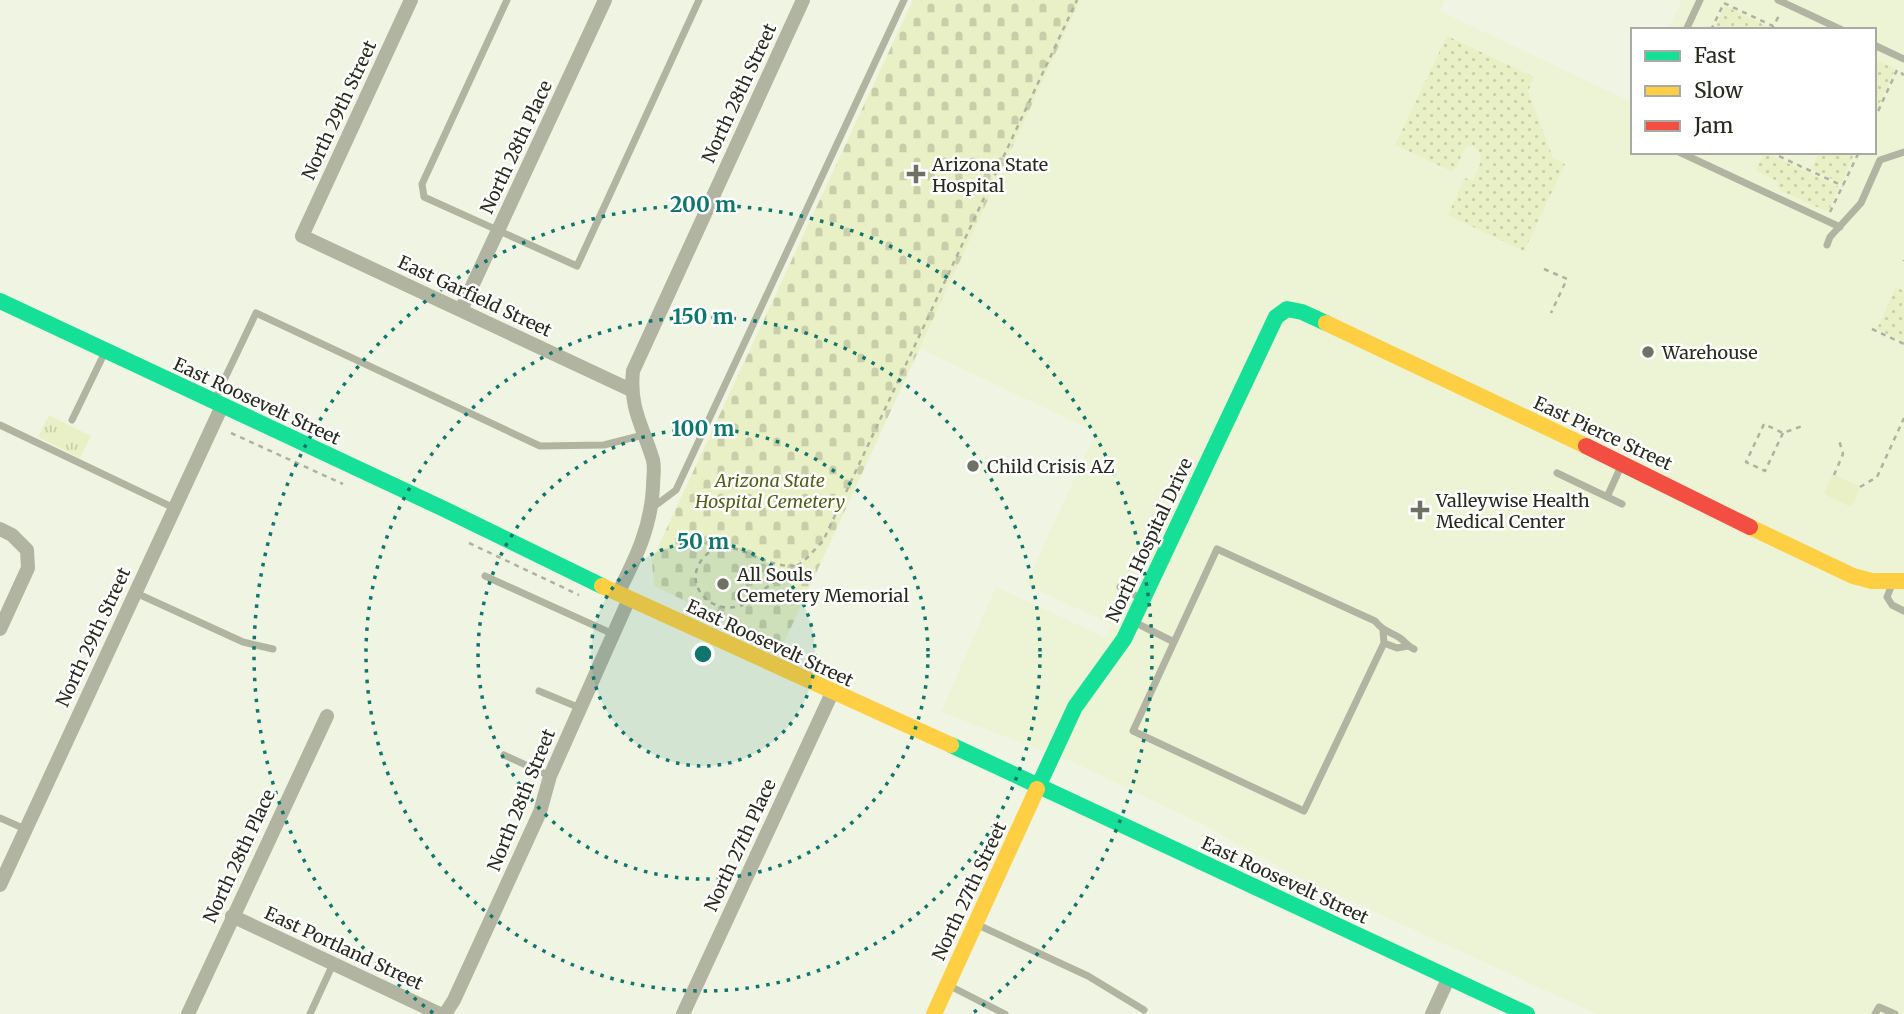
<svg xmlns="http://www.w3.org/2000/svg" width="1904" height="1014" font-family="Merriweather,serif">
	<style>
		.built { fill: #edf3d5 }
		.grass { fill: url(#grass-dots) }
		.cemetery { fill: url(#cemetery-stones) }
		.park { fill: url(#park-tufts) }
		.pitch { fill: #e9f0c5 }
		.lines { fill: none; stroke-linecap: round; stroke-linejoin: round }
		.path { stroke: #afb1a1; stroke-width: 2.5; stroke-dasharray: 5 5; stroke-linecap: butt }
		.lane { stroke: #b1b4a1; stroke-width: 7 }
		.street { stroke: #b1b4a1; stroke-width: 14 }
		.fast { stroke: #16e098; stroke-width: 16 }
		.slow { stroke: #ffcf43; stroke-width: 16 }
		.jam { stroke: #f24e42; stroke-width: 16 }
		.ring { fill: none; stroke: #0f766e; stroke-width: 3.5; stroke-dasharray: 3.5 7 }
		.poi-dot { fill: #6e7163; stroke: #fff; stroke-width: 2.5 }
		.labels { text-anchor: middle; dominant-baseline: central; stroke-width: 5; stroke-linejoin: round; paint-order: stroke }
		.street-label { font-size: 18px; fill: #282a1e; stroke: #fff }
		.poi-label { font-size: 18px; fill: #282a1e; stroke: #fff; text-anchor: start }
		.park-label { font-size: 18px; font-style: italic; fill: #555d1a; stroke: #fff }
		.centre { fill: #0f766e; stroke: #fff; stroke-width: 3.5 }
		.ring-label { font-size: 21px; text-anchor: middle; font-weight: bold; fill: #0f766e; stroke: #fff; stroke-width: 5; stroke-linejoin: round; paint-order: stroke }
	</style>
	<defs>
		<pattern id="grass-dots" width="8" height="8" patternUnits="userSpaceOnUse" patternTransform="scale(1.75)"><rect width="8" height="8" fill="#e9f0c5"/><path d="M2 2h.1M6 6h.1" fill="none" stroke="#c8cea9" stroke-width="1.8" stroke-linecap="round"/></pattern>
		<pattern id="cemetery-stones" width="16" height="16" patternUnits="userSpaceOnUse" patternTransform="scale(1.75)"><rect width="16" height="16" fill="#e9f0c5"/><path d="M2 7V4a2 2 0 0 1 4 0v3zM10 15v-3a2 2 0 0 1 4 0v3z" fill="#c8cea9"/></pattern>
		<pattern id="park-tufts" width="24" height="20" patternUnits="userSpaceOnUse" patternTransform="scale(1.75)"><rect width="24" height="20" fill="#e9f0c5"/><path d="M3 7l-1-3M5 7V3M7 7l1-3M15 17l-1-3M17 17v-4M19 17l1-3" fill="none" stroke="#c8cea9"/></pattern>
	</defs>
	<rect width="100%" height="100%" fill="#f0f4e2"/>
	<!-- built -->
	<path class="built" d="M913,0H1444L1440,11L1633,103V152H1874V30H1668L1682,0H1904V1014H1597L1284,870L1204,825L1073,762L941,712L996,587L1106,638L1113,625L1029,586L1027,582L1096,432L921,349L654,586L652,560Z"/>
	<!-- grass -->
	<path class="grass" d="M1725,6L1769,27L1768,30H1714Z
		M1447,36L1534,77L1528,91L1553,158L1565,164L1524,251L1448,215L1465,178L1473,181C1479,169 1488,150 1469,145C1461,152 1461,157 1457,167L1451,171L1395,145Z
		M1874,59L1895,69L1878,107L1874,108Z
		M1764,152L1839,187L1828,212L1780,190L1777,186L1779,182L1756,170Z
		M1819,152L1854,154L1841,183L1811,169Z
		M1896,287L1904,291V342L1877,329Z"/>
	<!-- cemetery -->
	<path class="cemetery" d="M913,0H1080L782,647L654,586L652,560Z"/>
	<!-- park -->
	<path class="park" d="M49,415L91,436L80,458L38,437Z"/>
	<!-- pitch -->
	<path class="pitch" d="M1833,474L1860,487L1851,507L1824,494Z"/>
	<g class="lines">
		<!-- path -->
		<path class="path" d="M1711,30L1724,3L1773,26
			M1771,30L1780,14
			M1874,120L1897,70L1904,75
			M1770,152L1843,186
			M1830,212L1859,152
			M1904,261V260
			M1544,269L1567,279L1551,313
			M1872,329L1904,344
			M231,433L343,484
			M1783,433L1765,471L1746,462L1764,424L1783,433L1805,425
			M1834,475L1843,454L1839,440
			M1860,487L1877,477L1904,418
			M469,543L579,595
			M795,566C784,566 774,564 764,560C744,553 722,537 704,557C680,584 712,617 742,605L805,560L823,541L1077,0"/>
		<!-- lane -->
		<path class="lane" d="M507,0L422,184L424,197L577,266L699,0
			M1778,0L1842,30
			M1686,30L1700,0
			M1874,45L1904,59
			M1679,152L1840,227
			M1827,245L1830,237L1861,203L1880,160L1904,152
			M214,401L256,313L540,446L604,445L643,435
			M72,420L105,352
			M0,425L174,508
			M1557,473L1622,504
			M1607,497L1622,464
			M652,508L676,490L904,0
			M485,576L613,634
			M1893,582L1887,597L1892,605L1904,611
			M1120,587L1142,599
			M136,593L243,642L273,649
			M1134,622L1174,642
			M1383,631L1384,643L1304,811L1133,731L1217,549L1375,621C1384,632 1389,631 1400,638C1406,642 1407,646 1414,649
			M1384,643L1397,648L1408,646
			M539,691L580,708
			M504,755L550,776
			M0,818L25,829
			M976,924L1088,976L1144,1010
			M948,985L1005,1014
			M310,1014L333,964
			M1875,1014L1879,1007L1895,1014"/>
		<!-- street -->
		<path class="street" d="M411,0L302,236L631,390
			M461,310L605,0
			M0,529L12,535L27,550L28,568L0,629
			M618,593C636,558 651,527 653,487C653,478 655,468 653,460C643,427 629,407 633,371L803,0
			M0,885L222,406
			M232,916L440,1014
			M188,1014L327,716
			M445,1014L454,1000L540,812L550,776L629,599
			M683,1014L832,693
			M1432,1014L1449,977"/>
		<!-- fast -->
		<path class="fast" d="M0,301L444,509L602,586
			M951,745L1527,1014
			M1037,789L1075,707L1124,639L1276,317L1287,309L1302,312L1326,323"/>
		<!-- slow -->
		<path class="slow" d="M1326,323L1586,446
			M1750,527L1853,576L1872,581H1904
			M602,586L951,745
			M934,1014L1037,789"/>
		<!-- jam -->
		<path class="jam" d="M1586,446L1750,527"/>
	</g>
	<!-- distance rings -->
	<circle cx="703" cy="654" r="112" fill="#0f766e" fill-opacity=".12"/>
	<g class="ring">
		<circle cx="703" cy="654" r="112"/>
		<circle cx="703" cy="654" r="225"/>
		<circle cx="703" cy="654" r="337"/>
		<path d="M433 1013A449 449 0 1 1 973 1013"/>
	</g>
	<!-- markers -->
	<g class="poi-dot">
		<path d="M912.5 163.5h7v7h7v7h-7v7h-7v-7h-7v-7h7z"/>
		<circle cx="1648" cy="352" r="7"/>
		<circle cx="973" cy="466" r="7"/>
		<path d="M1416.5 499.5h7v7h7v7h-7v7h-7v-7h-7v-7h7z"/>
		<circle cx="723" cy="584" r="7"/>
	</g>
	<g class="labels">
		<!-- street labels -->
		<g class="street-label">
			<text transform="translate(739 93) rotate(-65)">North 28th Street</text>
			<text transform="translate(339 110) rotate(-65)">North 29th Street</text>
			<text transform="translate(516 147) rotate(-65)">North 28th Place</text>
			<text transform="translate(475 296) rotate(25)">East Garfield Street</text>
			<text transform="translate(257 401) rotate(25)">East Roosevelt Street</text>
			<text transform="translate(1603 433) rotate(25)">East Pierce Street</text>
			<text transform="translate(1149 540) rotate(-65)">North Hospital Drive</text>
			<text transform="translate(93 637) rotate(-65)">North 29th Street</text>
			<text transform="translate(770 643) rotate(25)">East Roosevelt Street</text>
			<text transform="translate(521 800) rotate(-68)">North 28th Street</text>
			<text transform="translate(740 845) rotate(-65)">North 27th Place</text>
			<text transform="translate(239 856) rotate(-65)">North 28th Place</text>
			<text transform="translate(1285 880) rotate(25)">East Roosevelt Street</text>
			<text transform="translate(969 891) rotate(-65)">North 27th Street</text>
			<text transform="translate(344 948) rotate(25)">East Portland Street</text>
		</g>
		<!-- poi labels -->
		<g class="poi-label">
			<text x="932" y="164">Arizona State<tspan x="932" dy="21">Hospital</tspan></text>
			<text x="1662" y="352">Warehouse</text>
			<text x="987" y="466">Child Crisis AZ</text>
			<text x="1436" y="500">Valleywise Health<tspan x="1436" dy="21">Medical Center</tspan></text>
			<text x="737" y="574">All Souls<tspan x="737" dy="21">Cemetery Memorial</tspan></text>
		</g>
		<!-- park labels -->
		<g class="park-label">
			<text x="770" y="480">Arizona State<tspan x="770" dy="21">Hospital Cemetery</tspan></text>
		</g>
	</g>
	<circle cx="703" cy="654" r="10" class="centre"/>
	<g class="ring-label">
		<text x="703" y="212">200 m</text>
		<text x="703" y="324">150 m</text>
		<text x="703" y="436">100 m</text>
		<text x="703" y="549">50 m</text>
	</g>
	<!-- legend -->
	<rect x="1631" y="28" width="245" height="126" fill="#ffffff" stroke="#a9aaa5" stroke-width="2"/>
	<rect x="1645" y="51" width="35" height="10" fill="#16e098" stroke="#a9aaa5" stroke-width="2"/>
	<text x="1694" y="63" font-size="21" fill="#282a1e">Fast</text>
	<rect x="1645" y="86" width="35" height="10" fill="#ffcf43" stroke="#a9aaa5" stroke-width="2"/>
	<text x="1694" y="98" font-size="21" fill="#282a1e">Slow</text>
	<rect x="1645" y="121" width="35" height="10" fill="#f24e42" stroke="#a9aaa5" stroke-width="2"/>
	<text x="1694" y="133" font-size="21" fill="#282a1e">Jam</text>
</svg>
